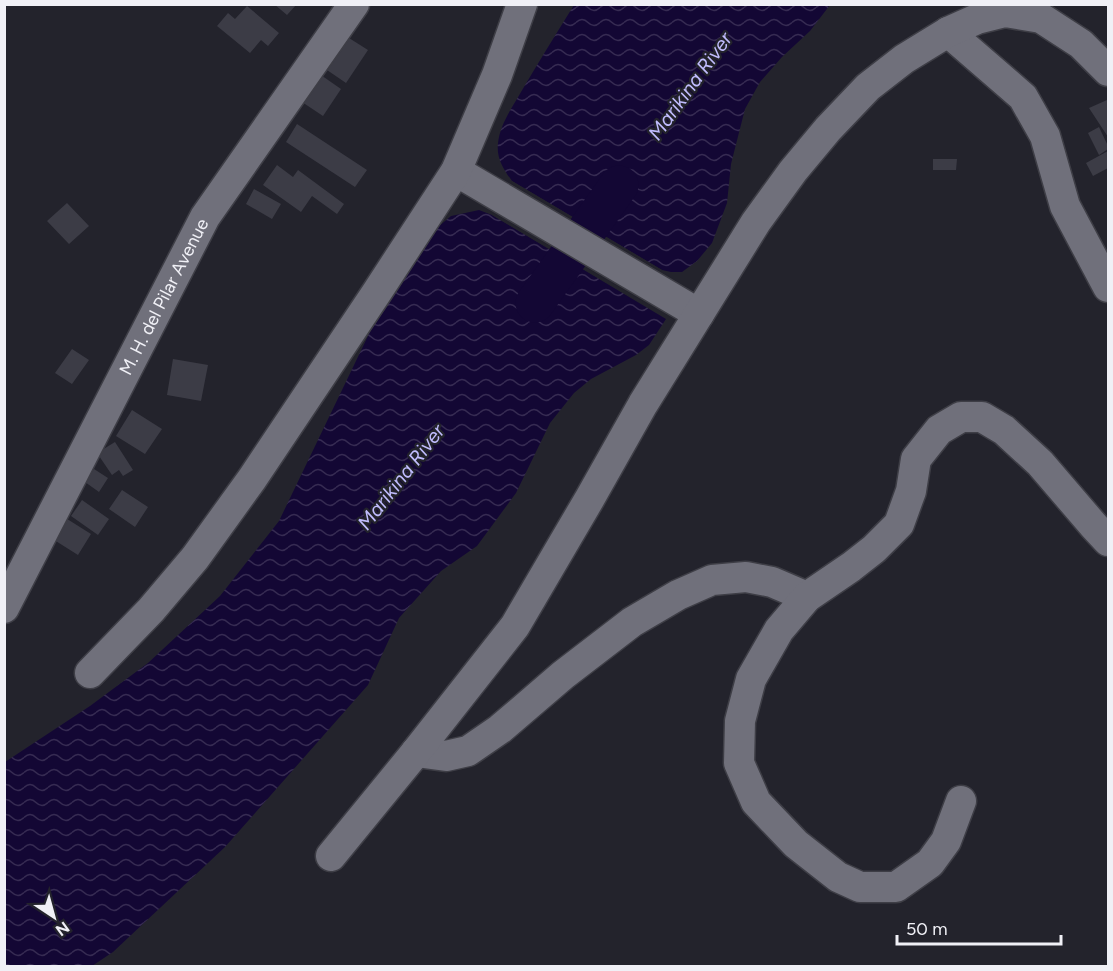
<svg xmlns="http://www.w3.org/2000/svg" width="1113" height="971" font-family="Figtree,sans-serif">
	<style>
		.water { fill: url(#water-waves) }
		.pier { fill: #23232c }
		.lines { fill: none; stroke-linecap: round; stroke-linejoin: round }
		.river { stroke: #130734; stroke-width: 39 }
		.building { fill: #3c3c46 }
		.minor-casing { stroke: #3e3e46; stroke-width: 33 }
		.minor { stroke: #70707b; stroke-width: 30 }
		.labels { text-anchor: middle; dominant-baseline: central; stroke-width: 4.5; stroke-linejoin: round; paint-order: stroke }
		.street-label { font-size: 18px; fill: #f0f0f6; stroke: #23232c }
		.water-label { font-size: 20px; font-style: italic; fill: #c0bcfd; stroke: #23232c }
	</style>
	<defs>
		<pattern id="water-waves" width="16" height="10" patternUnits="userSpaceOnUse" patternTransform="scale(1.5)"><rect width="16" height="10" fill="#130734"/><path d="M0 5q4-4 8 0t8 0" fill="none" stroke="#362b52"/></pattern>
	</defs>
	<rect width="100%" height="100%" fill="#23232c"/>
	<!-- water -->
	<path class="water" d="M574,5H830L810,31L782,57L760,82L745,109L731,164L727,203L712,243L697,261L682,272H671L662,270L512,181C504,170 496,158 498,143C500,124 512,108 521,92C538,63 556,34 574,5Z
		M479,210L492,215L666,319L649,345L636,355L591,379L574,393L550,423L516,493L477,546L441,571L399,618L368,685L225,847L113,952L92,966H5V762L90,706L148,663L220,596L279,521L393,284L425,238L451,216Z"/>
	<!-- pier -->
	<path class="pier" d="M512,181L662,270L660,273L511,184Z
		M494,212L643,301L642,304L492,215Z"/>
	<g class="lines">
		<!-- river -->
		<path class="river" d="M535,303L619,185"/>
	</g>
	<!-- building -->
	<path class="building" d="M274,4H297L287,15Z
		M247,6L279,33L268,46L261,40L250,53L217,26L228,13L235,19Z
		M349,38L368,50L346,83L327,70Z
		M318,73L341,89L323,116L299,100Z
		M1107,100L1108,102V137L1089,108Z
		M297,124L367,170L355,187L286,142Z
		M1099,127L1108,146V149L1099,155L1088,133Z
		M1108,151V168L1093,176L1086,163Z
		M933,159H957L956,170H933Z
		M277,165L293,177L298,170L344,204L337,214L312,196L301,212L263,185Z
		M254,189L281,204L272,219L246,204Z
		M67,203L89,226L69,244L47,221Z
		M72,349L89,360L72,384L55,373Z
		M173,359L208,365L201,401L167,395Z
		M132,410L162,429L145,454L116,436Z
		M115,442L133,470L123,476L119,470L112,475L97,453Z
		M94,469L108,478L99,492L85,482Z
		M122,490L148,507L135,527L109,509Z
		M82,500L109,519L98,535L71,516Z
		M64,517L91,534L78,555L51,538Z"/>
	<g class="lines">
		<!-- minor casing -->
		<g class="minor-casing">
			<g id="minor">
				<path d="M948,32L1023,97L1045,136L1065,206L1108,287"/>
				<path d="M456,171L699,314"/>
				<path id="s1" d="M4,608L205,217L354,4"/>
				<path d="M90,673L151,610L195,558L252,479L377,292L456,171L497,75L522,4"/>
				<path d="M416,752L446,756L468,751L500,729L563,675L632,622L678,595L712,580L746,577L772,582L807,597"/>
				<path d="M961,801L946,841L930,863L896,887H860L838,877L796,844L756,802L739,763L740,721L751,679L779,630L807,597L851,567L874,549L899,524L911,491L916,459L939,430L961,417H982L1004,430L1040,463L1094,526L1108,541"/>
				<path d="M331,856L416,752L515,626L590,498L643,404L756,222L793,171L828,129L868,87L904,59L948,32L977,19L1005,12L1041,18L1081,44L1108,71"/>
			</g>
		</g>
		<!-- minor -->
		<use href="#minor" class="minor"/>
	</g>
	<g class="labels">
		<!-- street labels -->
		<g class="street-label">
			<text stroke="none"><textPath href="#s1" startOffset="350">M. H. del Pilar Avenue</textPath></text>
		</g>
		<!-- water labels -->
		<g class="water-label">
			<text transform="translate(690 86) rotate(-54)">Marikina River</text>
			<text transform="translate(401 477) rotate(-52)">Marikina River</text>
		</g>
	</g>
	<!-- border -->
	<rect width="1113" height="971" fill="none" stroke="#f0f0f6" stroke-width="12"/>
	<!-- north arrow -->
	<g transform="translate(54 917) rotate(144)" stroke="#23232c" stroke-width="4.5" paint-order="stroke">
	<path d="M0-4.5L10 22L0 15L-10 22Z" fill="#f0f0f6"/>
	<text y="-9" font-size="16" font-weight="bold" text-anchor="middle" fill="#f0f0f6">N</text>
	</g>
	<!-- scale -->
	<path d="M897 935v9h164v-9" fill="none" stroke="#f0f0f6" stroke-width="3"/>
	<text x="906" y="935" font-size="18" fill="#f0f0f6" stroke="#23232c" stroke-width="4.5" paint-order="stroke">50 m</text>
</svg>
